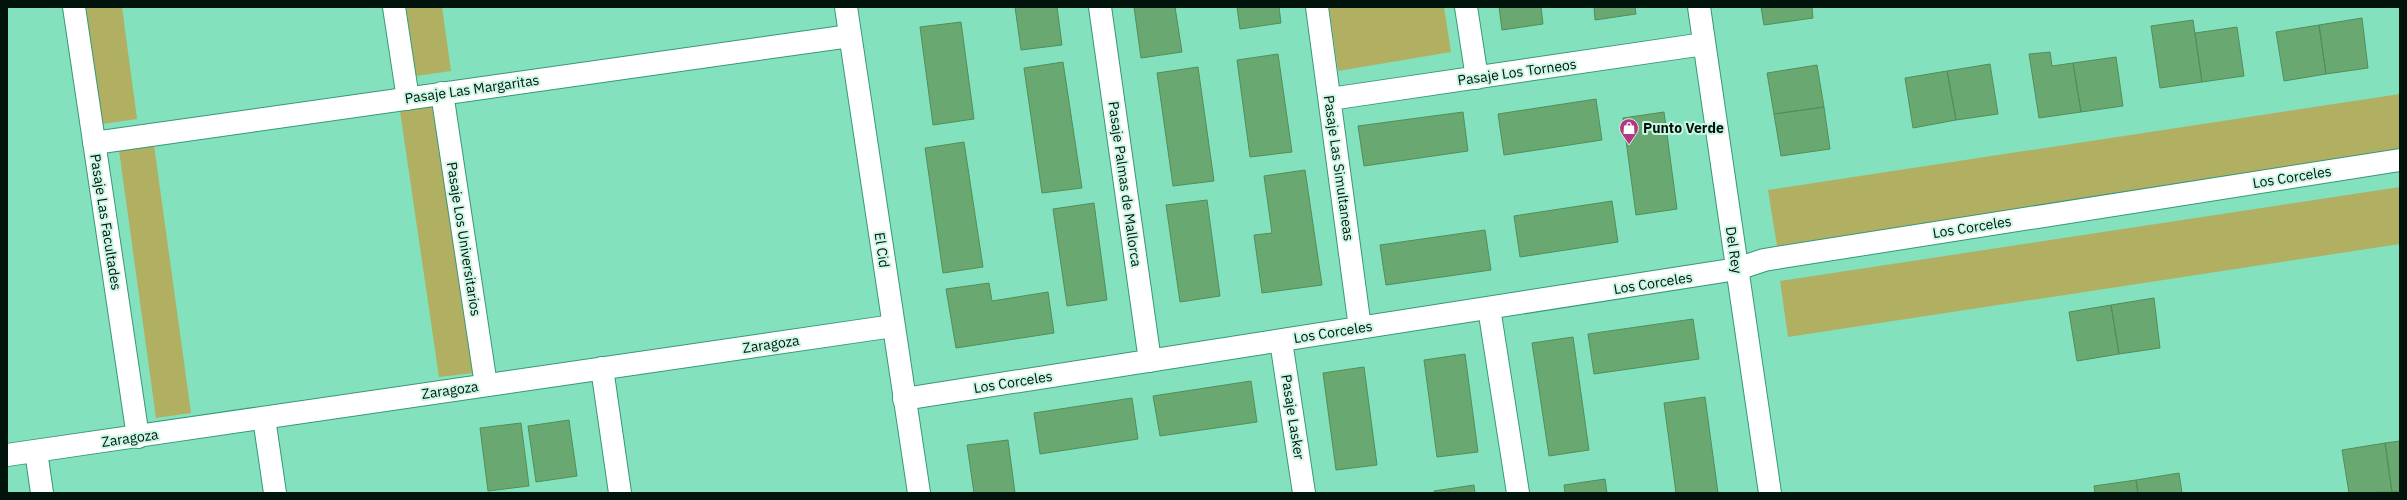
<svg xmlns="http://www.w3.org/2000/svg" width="2407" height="500" font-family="'IBM Plex Sans',sans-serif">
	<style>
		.green { fill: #b1af62 }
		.building { fill: #69a871; stroke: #518f5a }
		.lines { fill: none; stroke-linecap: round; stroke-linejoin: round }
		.street-casing { stroke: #379878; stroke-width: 24 }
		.secondary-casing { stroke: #379878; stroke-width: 24 }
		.street { stroke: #fff; stroke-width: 22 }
		.secondary { stroke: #fff; stroke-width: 22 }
		.labels { text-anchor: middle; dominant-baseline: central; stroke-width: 4; stroke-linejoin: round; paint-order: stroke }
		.street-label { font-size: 14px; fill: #00140b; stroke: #cbf7e4 }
		.poi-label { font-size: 14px; font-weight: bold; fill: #00140b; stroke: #cbf7e4; text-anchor: start }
	</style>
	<rect width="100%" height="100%" fill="#83e1bd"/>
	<!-- green -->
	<path class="green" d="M86,7H122L137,119L102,124Z
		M406,7H442L451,71L416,76Z
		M1329,7H1444L1451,52L1338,71Z
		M2400,94V151L1777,246L1768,190Z
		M435,106L474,373L439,377L400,111Z
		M154,145L191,413L156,418L119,150Z
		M2400,187V244L1788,337L1780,281Z"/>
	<!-- building -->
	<path class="building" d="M1015,7H1057L1062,45L1021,50Z
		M1134,7H1175L1182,52L1141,58Z
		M1237,7H1279L1281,23L1240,29Z
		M1499,7H1541L1543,24L1502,30Z
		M1594,7H1635L1636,14L1595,20Z
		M1761,7H1812L1813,18L1764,25Z
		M2362,18L2368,68L2326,74L2319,25Z
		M2193,20L2202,82L2160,88L2151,26Z
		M961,22L974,119L933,125L920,27Z
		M2319,25L2326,74L2284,81L2276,32Z
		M2237,27L2244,76L2202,82L2195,33Z
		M2050,52L2052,66L2073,63L2081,112L2039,118L2029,54Z
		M1278,54L1292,152L1250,157L1237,60Z
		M2116,57L2123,106L2081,112L2073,63Z
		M1063,62L1082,188L1042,193L1024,68Z
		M1990,64L1998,114L1956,120L1947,71Z
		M1817,65L1824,107L1774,114L1767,73Z
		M1198,67L1214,181L1173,186L1157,73Z
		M1947,71L1956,120L1913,128L1905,78Z
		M1596,99L1602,140L1504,155L1498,114Z
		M1824,107L1830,149L1781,156L1774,114Z
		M1463,112L1468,151L1364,166L1358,126Z
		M1664,112L1677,209L1636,215L1623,118Z
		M964,142L983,267L943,273L925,148Z
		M1305,170L1322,285L1262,293L1254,235L1272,233L1264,176Z
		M1207,200L1220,296L1180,302L1166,205Z
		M1612,201L1618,242L1520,257L1514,216Z
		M1094,203L1107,300L1067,306L1053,209Z
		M1485,230L1491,270L1386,285L1380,245Z
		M989,283L992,301L1048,292L1054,333L956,348L946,289Z
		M2154,298L2160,348L2119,354L2111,305Z
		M2111,305L2119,354L2077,361L2069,312Z
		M1693,319L1699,359L1594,374L1588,334Z
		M1573,337L1589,450L1549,456L1532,343Z
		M1465,354L1478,452L1437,457L1424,360Z
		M1364,367L1377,465L1336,470L1323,373Z
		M1251,381L1257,422L1160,436L1153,396Z
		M1705,397L1718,493H1676L1664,403Z
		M1132,398L1138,439L1040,454L1034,413Z
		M569,420L577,476L536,482L528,426Z
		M521,423L529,486L488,491L480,428Z
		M1008,440L1015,493H974L967,445Z
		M2400,441V491L2392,492L2385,443Z
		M2385,443L2392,492L2349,493L2342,450Z
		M2179,473L2182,493H2138L2136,480Z
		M1605,479L1607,493H1565L1564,485Z
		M2136,480L2138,493H2095L2094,486Z
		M1474,485L1475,493H1434V491Z"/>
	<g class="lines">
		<!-- street casing -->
		<g class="street-casing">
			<path id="street" d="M74,7L138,437
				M394,7L408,99
				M1100,7L1150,361
				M1317,7L1360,328
				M1466,7L1477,78
				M1699,7L1770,493
				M442,93L486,385
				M1330,99L1704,44
				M94,143L850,36
				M1489,308L1518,493
				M1281,341L1304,493
				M602,368L620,493
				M904,399L1737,269L1764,260L1782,257L2400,160
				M264,418L275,493
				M36,451L42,493
				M7,455L893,326"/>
		</g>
		<!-- secondary casing -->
		<g class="secondary-casing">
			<path id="secondary" d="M846,7L919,493"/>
		</g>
		<!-- street -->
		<use href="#street" class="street"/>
		<!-- secondary -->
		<use href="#secondary" class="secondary"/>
	</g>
	<!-- icons -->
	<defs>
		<g id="shop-pin" transform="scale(1)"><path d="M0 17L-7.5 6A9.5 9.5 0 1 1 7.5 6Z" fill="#b53683" stroke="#cbf7e4"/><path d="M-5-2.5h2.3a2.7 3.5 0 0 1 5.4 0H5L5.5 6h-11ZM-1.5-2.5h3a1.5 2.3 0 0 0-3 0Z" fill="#fff"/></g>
	</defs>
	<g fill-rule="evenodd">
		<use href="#shop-pin" x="1629" y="128"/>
	</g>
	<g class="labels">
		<!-- street labels -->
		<g class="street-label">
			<text transform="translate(1517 72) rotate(-8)">Pasaje Los Torneos</text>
			<text transform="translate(472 89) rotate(-8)">Pasaje Las Margaritas</text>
			<text transform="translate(1339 168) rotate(82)">Pasaje Las Simultaneas</text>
			<text transform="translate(2292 177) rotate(-9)">Los Corceles</text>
			<text transform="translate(1125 184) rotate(82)">Pasaje Palmas de Mallorca</text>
			<text transform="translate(106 222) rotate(81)">Pasaje Las Facultades</text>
			<text transform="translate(1972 227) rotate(-9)">Los Corceles</text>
			<text transform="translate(464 239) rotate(81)">Pasaje Los Universitarios</text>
			<text transform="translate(882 250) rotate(82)">El Cid</text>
			<text transform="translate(1734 250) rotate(82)">Del Rey</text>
			<text transform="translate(1653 283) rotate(-9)">Los Corceles</text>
			<text transform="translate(1333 332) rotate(-9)">Los Corceles</text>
			<text transform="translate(771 344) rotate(-8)">Zaragoza</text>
			<text transform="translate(1013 382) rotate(-9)">Los Corceles</text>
			<text transform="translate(450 390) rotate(-8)">Zaragoza</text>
			<text transform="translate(1293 417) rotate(81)">Pasaje Lasker</text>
			<text transform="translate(130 438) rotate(-8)">Zaragoza</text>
		</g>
		<!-- poi labels -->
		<g class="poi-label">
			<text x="1643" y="128">Punto Verde</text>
		</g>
	</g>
	<!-- border -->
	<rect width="2407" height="500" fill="none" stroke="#00140b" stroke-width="16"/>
</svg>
